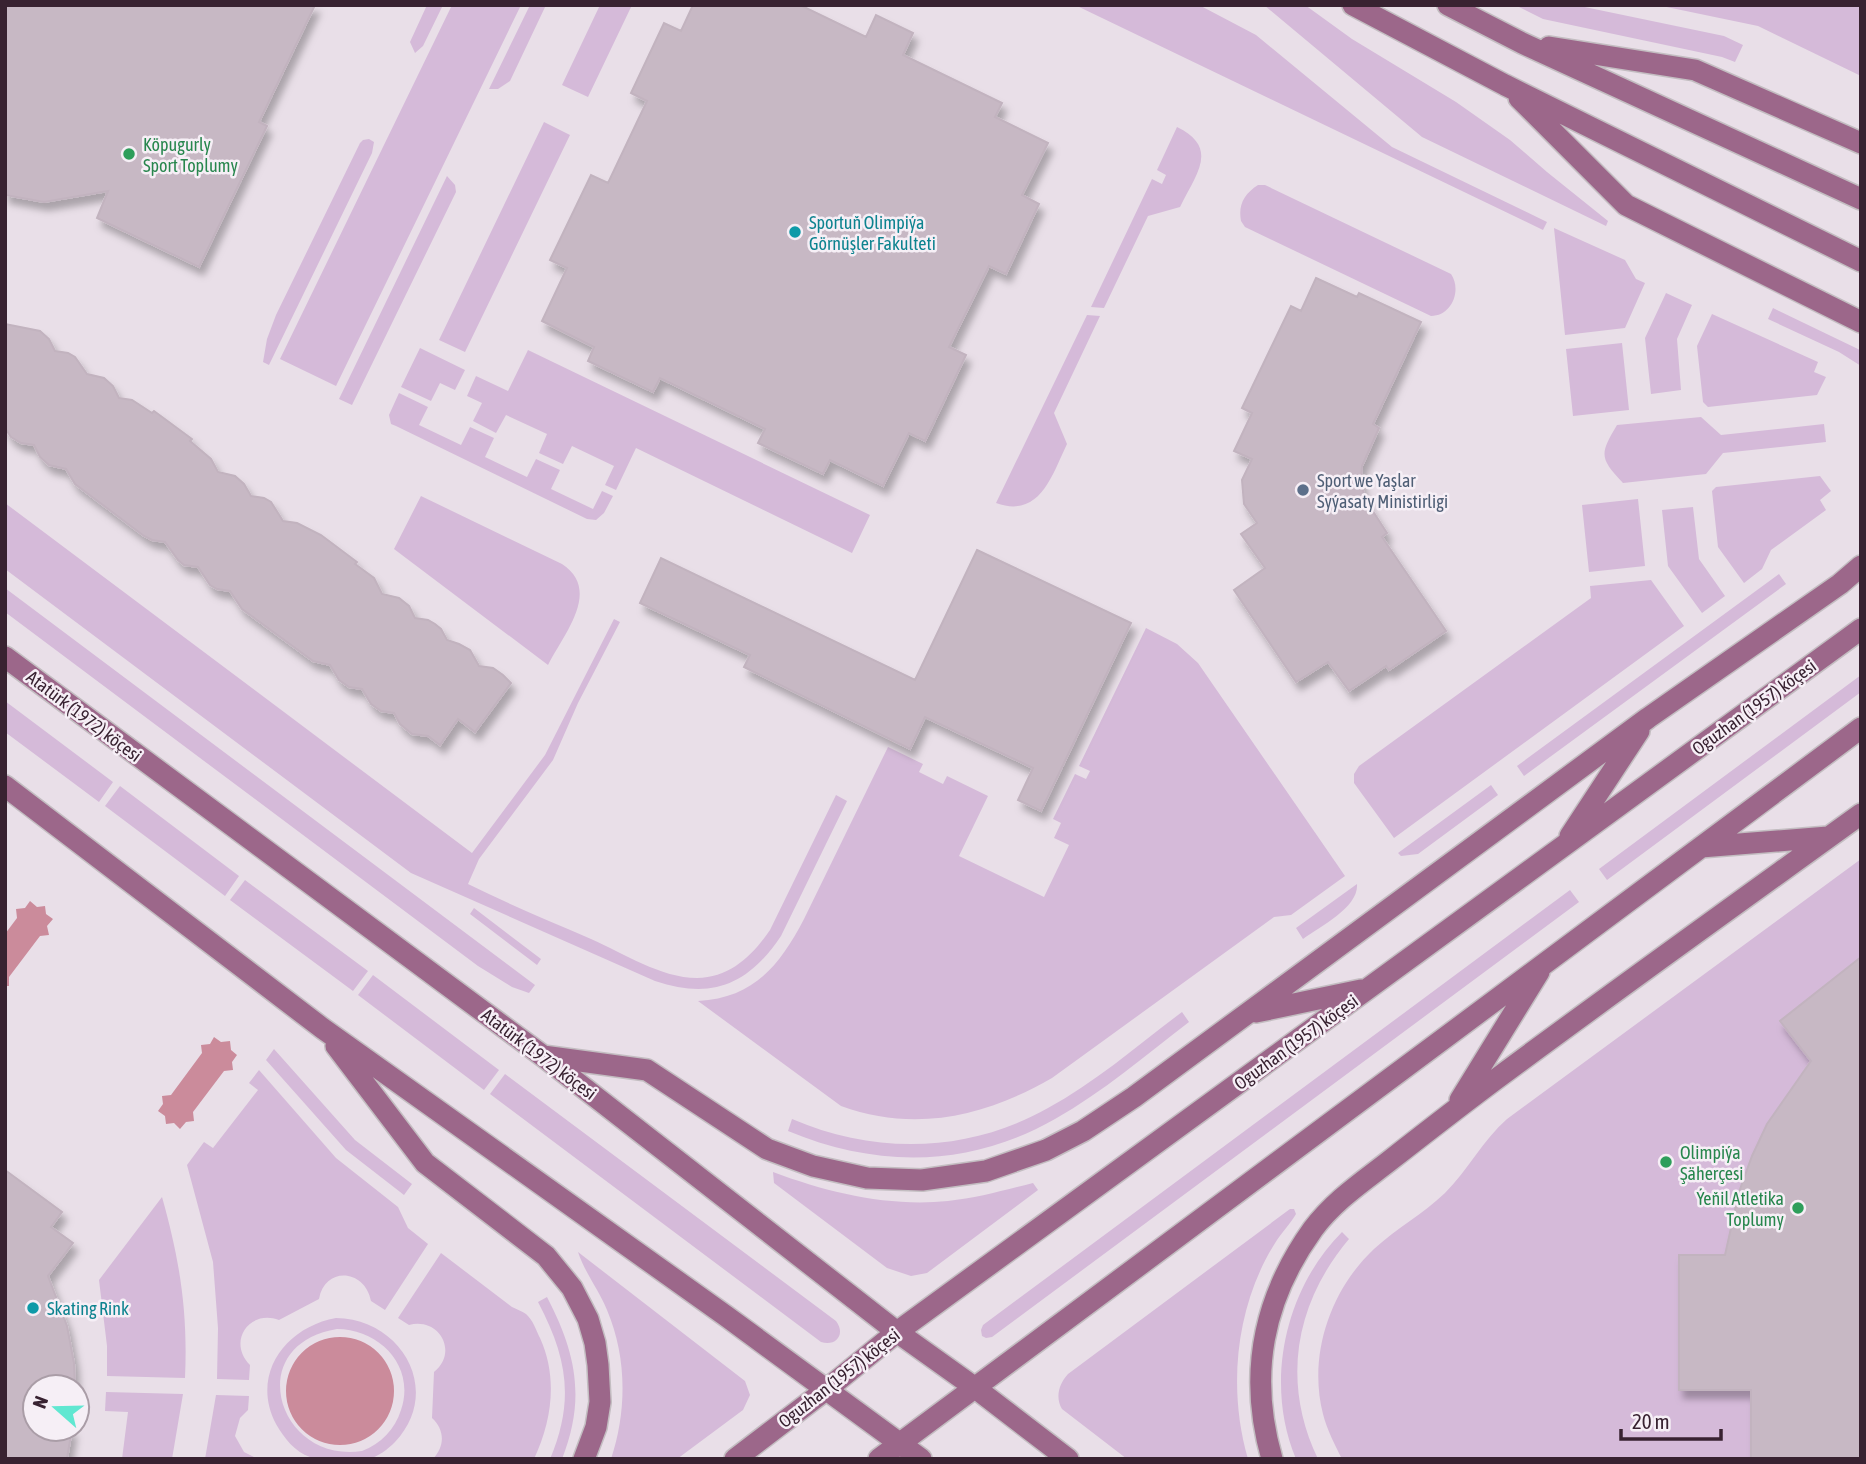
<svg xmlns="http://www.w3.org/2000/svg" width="1866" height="1464" font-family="'Asap Condensed',sans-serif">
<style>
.green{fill:#d5bad9;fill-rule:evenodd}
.water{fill:#cb8b9b}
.building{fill:#c7b8c4;stroke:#c2b3bf;stroke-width:2;filter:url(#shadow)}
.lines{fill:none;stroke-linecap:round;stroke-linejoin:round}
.major-casing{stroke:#c3bdc1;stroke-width:24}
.major{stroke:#9c678a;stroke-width:21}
.leisure-dot{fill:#2e9e5b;stroke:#f6eff6;stroke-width:2.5}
.culture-dot{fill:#0f9aa8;stroke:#f6eff6;stroke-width:2.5}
.service-dot{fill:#5c6f8a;stroke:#f6eff6;stroke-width:2.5}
.labels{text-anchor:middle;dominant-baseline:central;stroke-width:5;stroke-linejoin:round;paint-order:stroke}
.leisure-label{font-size:18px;fill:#27864d;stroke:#f6eff6;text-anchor:start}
.culture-label{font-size:18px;fill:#0d838f;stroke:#f6eff6;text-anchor:start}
.service-label{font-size:18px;fill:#4e5e75;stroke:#f6eff6;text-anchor:start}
.street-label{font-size:18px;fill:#382231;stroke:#f6eff6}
</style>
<defs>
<filter id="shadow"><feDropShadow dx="4.5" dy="8" stdDeviation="3.5" flood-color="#0004"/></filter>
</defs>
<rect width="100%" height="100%" fill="#e9dfe8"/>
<path class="green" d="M427,5H443L423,46L415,53L410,42Z
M452,5H521L336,386L280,359Z
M530,5H546L510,81L498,89H489Z
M600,5H632L588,97L562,85Z
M1075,5H1199L1256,35L1392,147L1547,222L1543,230Z
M1264,5H1305L1352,39L1456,102L1510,140L1547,172L1608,221L1606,226L1422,137Z
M1515,5H1575L1724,36L1743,45L1735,62L1722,57L1543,19Z
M1657,5H1861V76L1758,26Z
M544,122L570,135L465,352L439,340Z
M1177,127C1220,148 1196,174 1180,207L1148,216L1104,308L1091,307L1152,179L1162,184L1166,175L1157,170Z
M369,139L374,142L372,153L269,365L263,362L267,339L276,315L360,143L363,140Z
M447,176L455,185L456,192L352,405L339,399Z
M1258,185H1265L1451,274C1462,290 1452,316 1431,316L1245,227L1241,221C1238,205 1244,194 1258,185Z
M1554,228L1625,260L1636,279L1645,283L1625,328L1565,335Z
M1666,293L1692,305L1677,339L1681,390L1651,394L1645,338Z
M1773,308L1858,349L1861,351V366L1839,352L1768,319Z
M1712,314L1818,362L1814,372L1826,377L1817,395L1708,407L1703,402L1697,346Z
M1087,315L1100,316L1054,413L1067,444C1052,475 1040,519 996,503Z
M1622,343L1629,410L1573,416L1566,349Z
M420,348L465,370L455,390L440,383L431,401L401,387Z
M528,350L870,515L852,553L636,448L616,490L605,485L614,466L572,446L563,464L539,453L547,434L506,415L496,433L473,421L482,403L467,396L476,376L508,391Z
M399,393L428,407L419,425L461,445L470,427L494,438L485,457L527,477L536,459L560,470L551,489L593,509L602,491L613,496L604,513L596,520L587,519L396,426L391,424L389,415Z
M1701,417L1721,435L1824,424L1826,442L1723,453L1706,474L1623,483C1600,458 1599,455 1617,425Z
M1820,476L1831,491L1820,500L1826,510L1771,550L1762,569L1744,583L1718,547L1712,491L1716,487Z
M421,496L562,564C602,590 564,634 548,665L394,549Z
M1638,499L1645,566L1589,572L1582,505Z
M5,503L472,853L545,755L614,619L620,622L578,703L553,760L479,859L468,884C508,904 550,921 591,939C623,953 661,978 697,978C730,978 753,955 770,930L836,795L847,801L781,936C748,985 712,1000 655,981L411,873L5,569Z
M1693,507L1699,559L1725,596L1702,613L1668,566L1662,510Z
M1779,574L1786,584L1524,776L1517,766Z
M1651,580L1684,626L1394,838L1354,783V774L1359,766L1591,598L1590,586Z
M5,588L535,985L529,993L512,987L478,966L5,612Z
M1146,628L1177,644L1198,663L1345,876L1291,915L1274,917L1052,1078C986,1116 916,1133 841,1106L698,1001C754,998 780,965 804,919L888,747L923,764L919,772L943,784L947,776L988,796L959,856L1044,897L1069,845L1054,838L1061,823L1053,819L1075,774L1086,779L1090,771L1079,766Z
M1861,675V692L1607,880L1599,869Z
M5,701L113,782L99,802L5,732Z
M1491,785L1498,795L1418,854L1401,856L1398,853Z
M120,786L239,876L225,896L105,806Z
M1861,859V1459H1342C1335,1445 1327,1430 1323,1414C1308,1356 1330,1290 1374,1249C1397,1228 1423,1214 1445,1193C1468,1170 1483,1140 1507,1119Z
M245,880L368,971L353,991L230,900Z
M1357,884C1359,907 1321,926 1303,939L1296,928Z
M1570,890L1579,902L992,1337L986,1338L982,1336L981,1330L983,1325Z
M474,908L541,959L537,965L470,914Z
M373,975L499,1070L484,1090L358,995Z
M1182,1012L1189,1022C1146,1055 1103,1092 1055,1119C969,1168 877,1168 788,1131L792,1119C876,1155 968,1153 1048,1108C1096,1082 1138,1045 1182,1012Z
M274,1049L355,1140L412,1184L404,1195L346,1150L266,1060Z
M259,1070L336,1158L398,1207L408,1228L428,1244L385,1310L371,1301C365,1269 325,1266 319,1299L279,1320C249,1309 227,1342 250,1365L249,1380L217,1379L218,1328L213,1262L187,1165L204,1142L213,1148L258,1090L249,1083Z
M505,1074L836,1321C846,1334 836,1347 821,1342L490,1094Z
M773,1172C829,1193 889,1207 948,1201C977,1198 1005,1190 1033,1183L1038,1190L927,1273L911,1276L887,1268L774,1183Z
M162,1197C180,1261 188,1312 185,1378L107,1376V1346L99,1280Z
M1290,1209H1294L1296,1214C1291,1223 1283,1231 1277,1240C1236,1303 1227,1387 1248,1459H1127L1062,1409C1055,1397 1059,1384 1068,1374Z
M1342,1232L1349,1239C1295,1303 1281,1382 1318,1459H1296C1264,1383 1285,1289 1342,1232Z
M578,1252L745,1381L750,1395L743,1410L677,1459H611C627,1411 627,1357 607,1310C599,1290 585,1273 578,1252Z
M441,1253L512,1307C516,1309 522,1311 526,1314C533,1320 536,1330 540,1338C558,1377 552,1421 534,1459H433C445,1446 445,1430 432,1418L434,1372C459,1352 439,1317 409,1325L398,1318Z
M547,1297C576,1353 586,1398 562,1459H550C575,1400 567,1357 538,1302Z
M336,1318C402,1319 443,1391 395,1442C388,1449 378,1457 368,1459C356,1461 320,1461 310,1457C295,1452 284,1438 276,1424C250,1374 286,1327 336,1318ZM337,1329C379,1329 416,1366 401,1410C395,1429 381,1444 362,1451C278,1464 241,1345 337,1329Z
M106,1392L183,1394L172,1459H122L128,1412L105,1411Z
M216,1395L249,1396L248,1410L240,1418L235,1436L244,1452L258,1459H205Z"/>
<path class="water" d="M30,901L37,907L45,906L46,914L53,919L47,926L49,935L40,936L9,977V986H5V934L17,918L16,909L25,908Z
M214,1037L221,1042L230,1041L231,1050L237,1055L232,1062L233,1070L224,1071L193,1112L194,1121L186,1122L180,1129L174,1123L166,1124L165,1116L158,1111L163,1104L162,1096L171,1095L202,1053L201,1045L210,1044Z
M286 1391a54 54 0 1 1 108 0a54 54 0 1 1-108 0Z"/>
<path class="building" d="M5,5H315L259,122L267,126L199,267L97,218L108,191L44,202L5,195Z
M693,5H800L866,37L876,15L913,33L903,55L1002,103L995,117L1048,143L1022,195L1039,204L1006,274L989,266L949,347L966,355L925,441L909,433L883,486L830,460L823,474L758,443L765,429L660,378L653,392L588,361L594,347L542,321L567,268L550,260L591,175L608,183L647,101L631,93L664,23L681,31Z
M1316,278L1357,297L1359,293L1421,322L1373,424L1379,428L1362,466L1361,482L1365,499L1387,533L1382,537L1446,631L1389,670L1386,666L1349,691L1328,662L1296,682L1234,590L1265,568L1241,534L1257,523L1244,504L1242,480L1252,459L1234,451L1252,413L1242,408L1291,306L1301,311Z
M5,324L40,331L49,339L55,351L68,353L75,357L87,374L104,378L113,386L119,398L132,400L152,413L154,411L192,439L190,441L211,459L218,472L235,476L244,484L251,496L264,498L271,502L283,521L297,523L321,535L357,562L355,564L374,578L382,594L399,598L409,606L415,618L428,620L435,624L441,629L447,640L459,644L470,650L479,666L493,668L503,675L511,683L475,732L458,719L440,745L428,736L412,734L400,724L394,713L381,711L371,704L362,689L349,687L339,680L330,665L313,661L242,609L230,591L217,589L210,585L198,567L184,565L178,560L165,542L152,540L144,536L75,484L66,469L49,465L40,457L34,445L21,443L11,437L5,428Z
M977,550L1131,623L1041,811L1018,800L1033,768L925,717L910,749L744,667L750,655L640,603L661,558L915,680Z
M1861,957V1459H1751V1390H1679V1255H1725L1739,1192L1752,1156L1767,1124L1811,1061L1780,1021Z
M5,1170L62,1212L51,1227L73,1243L48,1276L67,1326L74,1363L75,1387H35V1429H72L67,1459H5Z"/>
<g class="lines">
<g class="major-casing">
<path id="major" d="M1353,5L1505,85L1861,261
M1448,5L1522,43L1861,199
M1549,47L1695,70L1861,143
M1519,98L1626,205L1861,322
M5,657L543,1056L897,1332L974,1387L1068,1459
M5,786L322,1028L726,1316L921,1459
M1570,836L1639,731
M1701,847L1828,837
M1256,1012L1361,990
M336,1046L425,1163L546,1256L572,1288L588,1319L595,1343L598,1365L600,1402L596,1427L584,1459
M543,1056L647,1070L767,1149L813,1166L867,1178L922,1180L986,1171L1046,1150L1083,1131L1134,1097L1648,718L1840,584L1861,566
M1460,1100L1539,972
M735,1459L827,1389L897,1332L1861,629
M879,1459L1861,728
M1272,1459C1248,1375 1262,1300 1313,1229C1334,1201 1361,1183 1388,1162C1420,1137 1452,1112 1484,1088C1609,995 1735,905 1861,814"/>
</g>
<use href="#major" class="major"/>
</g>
<g class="leisure-dot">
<circle cx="129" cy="154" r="7"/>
<circle cx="1666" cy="1162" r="7"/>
<circle cx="1798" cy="1208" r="7"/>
</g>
<g class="culture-dot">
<circle cx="795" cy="232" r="7"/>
<circle cx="33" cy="1308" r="7"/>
</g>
<circle class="service-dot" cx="1303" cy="490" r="7"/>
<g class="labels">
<g class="leisure-label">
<text x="143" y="144">Köpugurly<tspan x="143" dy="21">Sport Toplumy</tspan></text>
<text x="1680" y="1152">Olimpiýa<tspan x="1680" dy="21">Şäherçesi</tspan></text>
<text x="1784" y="1198" text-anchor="end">Ýeňil Atletika<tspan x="1784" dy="21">Toplumy</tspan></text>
</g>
<g class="culture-label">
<text x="809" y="222">Sportuň Olimpiýa<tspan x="809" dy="21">Görnüşler Fakulteti</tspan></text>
<text x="47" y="1308">Skating Rink</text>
</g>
<g class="service-label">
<text x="1317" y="480">Sport we Yaşlar<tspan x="1317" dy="21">Syýasaty Ministirligi</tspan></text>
</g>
<g class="street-label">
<text transform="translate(1754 707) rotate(-36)">Oguzhan (1957) köçesi</text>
<text transform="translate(84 716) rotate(37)">Atatürk (1972) köçesi</text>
<text transform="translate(1296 1042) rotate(-36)">Oguzhan (1957) köçesi</text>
<text transform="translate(539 1054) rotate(37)">Atatürk (1972) köçesi</text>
<text transform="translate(839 1378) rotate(-38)">Oguzhan (1957) köçesi</text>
</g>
</g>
<rect width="1866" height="1464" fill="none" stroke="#382231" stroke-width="14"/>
<g transform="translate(56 1408) rotate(290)"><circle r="33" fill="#f6eff6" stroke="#aa9da7" stroke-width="2"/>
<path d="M0-5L12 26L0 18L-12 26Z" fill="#60e7d1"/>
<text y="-10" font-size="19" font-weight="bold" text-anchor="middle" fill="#382231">N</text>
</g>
<path d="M1621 1429v10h100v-10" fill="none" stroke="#382231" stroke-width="3.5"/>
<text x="1632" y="1429" font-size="21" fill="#382231" stroke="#f6eff6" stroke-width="5" paint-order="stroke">20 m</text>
</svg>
